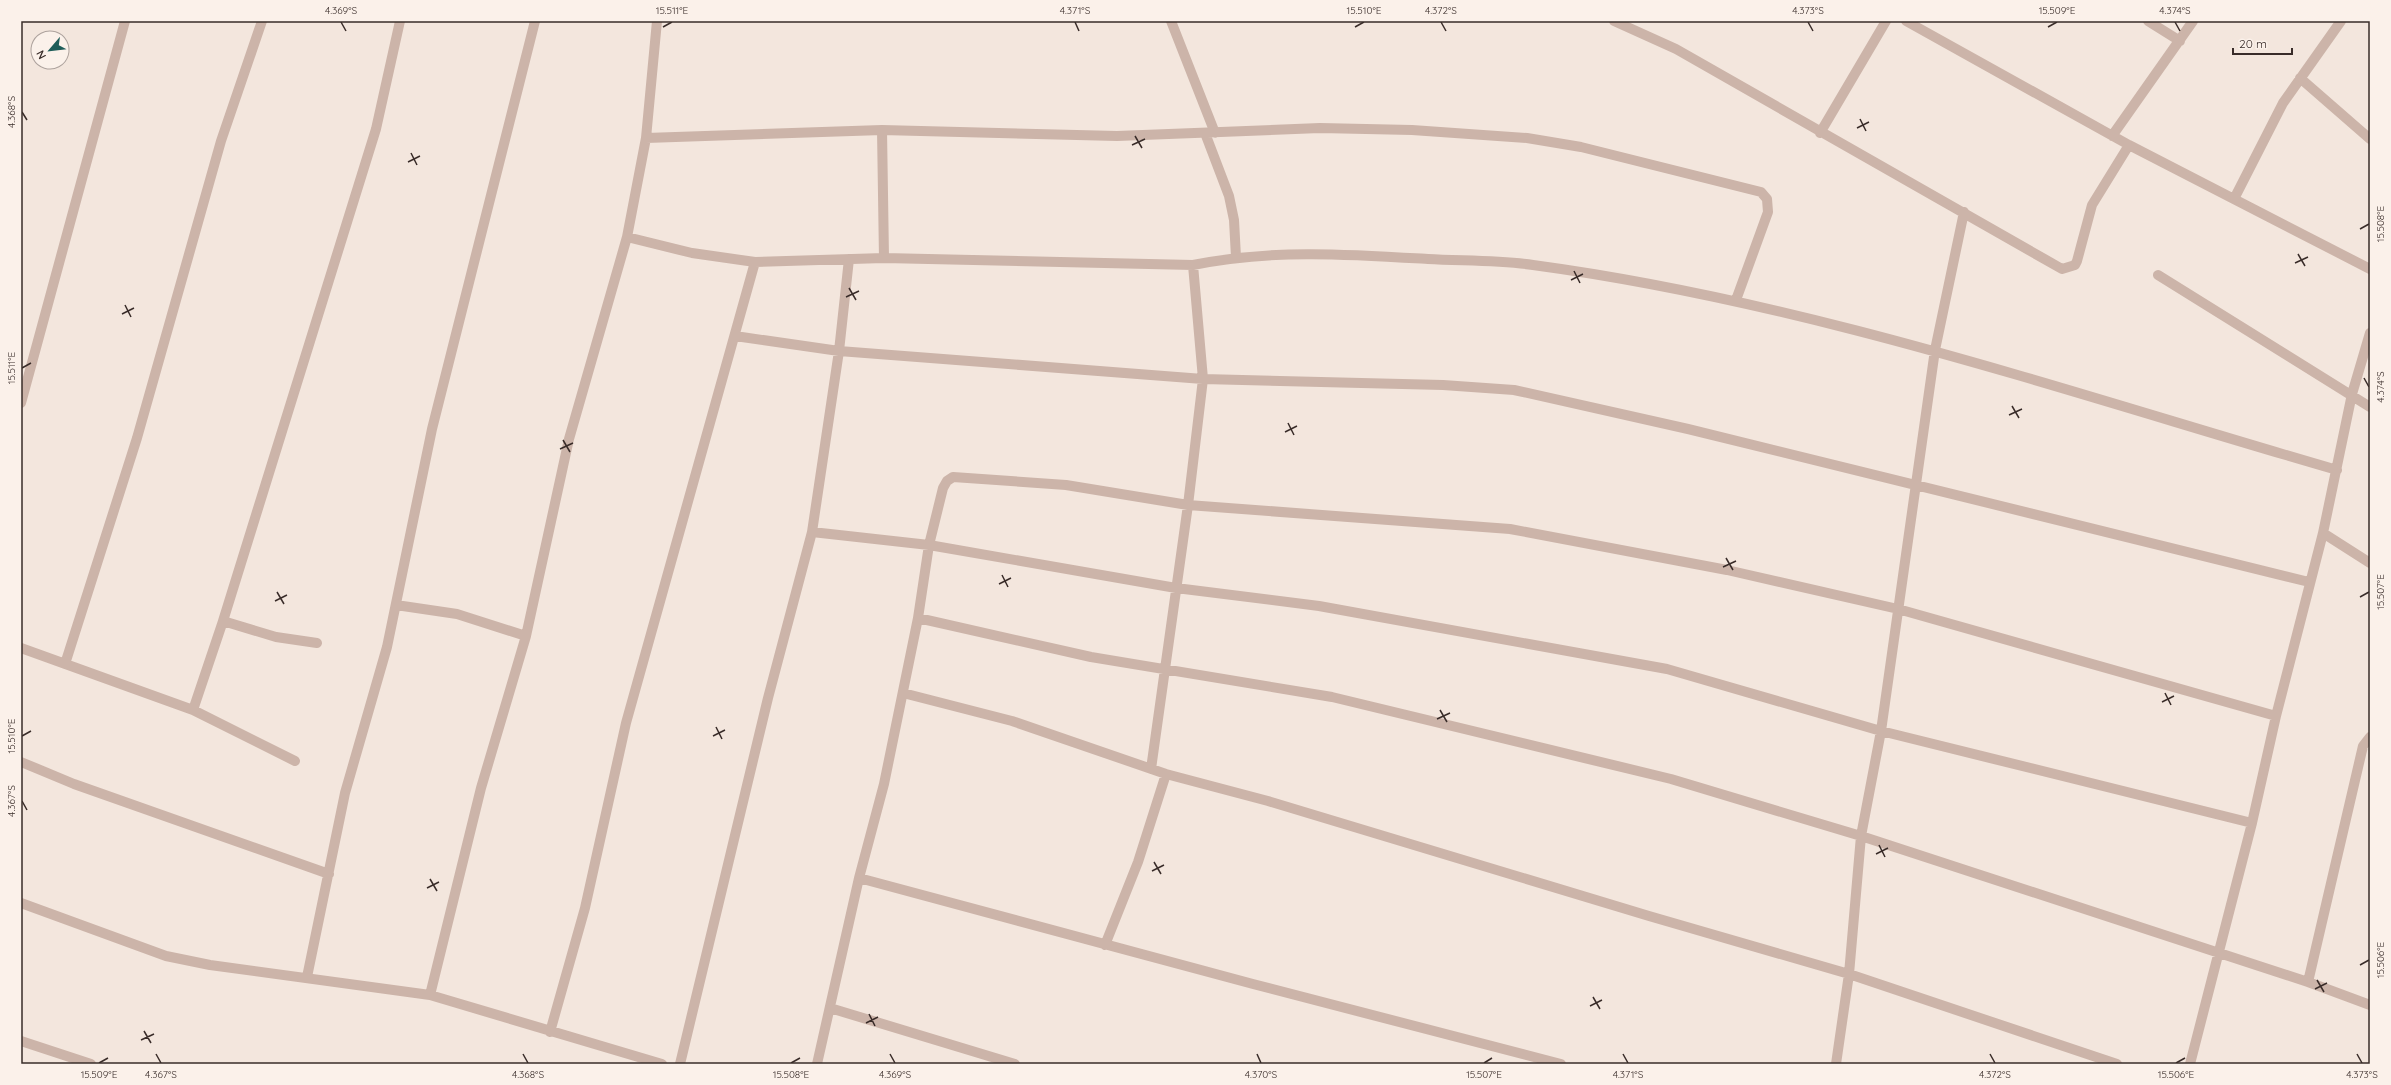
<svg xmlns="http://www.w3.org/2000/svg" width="2391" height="1085" font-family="Quicksand,sans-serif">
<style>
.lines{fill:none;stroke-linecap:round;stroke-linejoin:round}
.minor{stroke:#ccb4a9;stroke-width:10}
.ticks{fill:none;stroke:#392c29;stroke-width:1.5}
.neatline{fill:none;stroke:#392c29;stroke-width:1.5}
.ticks-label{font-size:10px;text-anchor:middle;fill:#392c29}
</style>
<rect width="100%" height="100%" fill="#f3e6dd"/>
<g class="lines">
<path class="minor" d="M1171,21L1215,133
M1614,21L1676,49L2062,269L2075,265L2077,261L2092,205L2129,145
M1906,21L2129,145L2370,269
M2148,21L2180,41
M2300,78L2370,139
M882,130L884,258
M1205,133L1229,196L1234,220L1236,257
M1820,133L1886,21
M2112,136L2193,21
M646,138L882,130L1117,136L1320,128L1412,130L1527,138L1581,147L1761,192L1767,199L1768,212L1736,300
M2234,199L2283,103L2341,21
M627,237L692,253L755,262L884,258L1193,265C1274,249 1346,254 1428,259C1462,261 1499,260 1533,265C1808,302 2071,393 2337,470
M2158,275L2370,407
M735,336L839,351L1203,379L1443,385L1514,390L1688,429L2309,582
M21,403L125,21
M812,532L929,545L1176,588L1319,606L1667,669L1881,731L2252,823
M2323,533L2370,563
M396,605L457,614L526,636
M918,618L1091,657L1332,697L1671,779L1861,836L2308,982L2370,1005
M223,621L276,637L317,643
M21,648L193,710L295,761
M65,664L137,438L221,141L262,21
M903,693L1012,721L1166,774L1268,801L1649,916L1849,974L2117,1064
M193,710L223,621L376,129L400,21
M21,762L74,784L329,874
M1151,769L1188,505L1203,379L1193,265
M859,878L1253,984L1561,1064
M21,903L166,956L210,965L430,995L662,1064
M1105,945L1138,862L1166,774
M307,977L345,793L387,647L432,429L535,21
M2308,982L2363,746L2370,737
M430,995L481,788L526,636L569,439L627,237L646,138L657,21
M830,1008L1015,1064
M550,1032L585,908L626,723L755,262
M21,1041L91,1064
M680,1064L768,698L812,532L839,351L849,259
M817,1064L859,878L884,784L918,618L929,545L943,488L947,481L953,477L1066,485L1188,505L1510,529L1727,570L1898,609L2276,716
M1836,1064L1849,974L1861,836L1881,731L1935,350L1964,212
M2190,1064L2252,823L2276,716L2323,533L2352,394L2370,333"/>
</g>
<path class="ticks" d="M341,22L346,31M1075,22L1079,31M1441,22L1446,31M1808,22L1813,31M2175,22L2180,31M663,27L672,22M1355,27L1364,22M2048,27L2057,22M22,112L27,120M1860,119L1866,131M1857,128L1869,122M1135,136L1142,148M1132,145L1145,139M411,153L417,165M408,162L420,156M2360,229L2369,224M2298,254L2305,266M2295,263L2308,257M1574,271L1580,283M1571,280L1583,274M849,288L856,300M846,297L859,291M125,305L131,317M122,314L134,308M22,368L31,363M2364,378L2369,387M2012,406L2019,418M2009,415L2022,409M1288,423L1294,435M1285,432L1297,426M563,440L570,452M560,449L573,443M1726,558L1733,570M1723,567L1736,561M1002,575L1008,587M999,584L1011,578M277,592L284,604M2360,597L2369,592M275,601L287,595M2165,693L2171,705M2162,702L2174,696M1440,710L1447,722M1437,719L1450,713M716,727L722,739M22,736L31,731M713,736L725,730M22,801L27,810M1879,845L1885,857M1876,854L1888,848M1154,862L1161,874M1152,871L1164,865M430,879L437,891M427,888L439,882M2360,965L2369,960M2317,980L2324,992M2315,989L2327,983M1593,997L1600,1009M1590,1006L1602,1000M869,1014L875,1026M866,1023L878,1017M144,1031L151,1043M141,1040L154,1034M156,1054L161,1063M523,1054L528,1063M890,1054L895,1063M1257,1054L1261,1063M1623,1054L1628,1063M1990,1054L1995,1063M2357,1054L2362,1063M99,1063L108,1058M791,1063L800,1058M1484,1063L1492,1058M2176,1063L2185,1058"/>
<rect width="2391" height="1085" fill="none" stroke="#fbf1ea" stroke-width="44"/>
<g transform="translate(50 50) rotate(242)"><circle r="19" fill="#fbf1ea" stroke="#ada29d"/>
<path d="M0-3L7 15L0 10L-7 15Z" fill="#1d5c58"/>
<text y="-6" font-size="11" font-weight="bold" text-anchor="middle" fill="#392c29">N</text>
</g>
<path d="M2233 48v6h59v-6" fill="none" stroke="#392c29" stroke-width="2"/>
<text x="2239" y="48" font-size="12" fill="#392c29" stroke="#fbf1ea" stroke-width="3" paint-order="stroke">20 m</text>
<rect x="22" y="22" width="2347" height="1041" class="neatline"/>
<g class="ticks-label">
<text x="341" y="14">4.369°S</text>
<text x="672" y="14">15.511°E</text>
<text x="1075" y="14">4.371°S</text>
<text x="1364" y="14">15.510°E</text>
<text x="1441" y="14">4.372°S</text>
<text x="1808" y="14">4.373°S</text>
<text x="2057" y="14">15.509°E</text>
<text x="2175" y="14">4.374°S</text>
<text transform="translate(11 112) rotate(-90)" y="4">4.368°S</text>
<text transform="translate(2380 224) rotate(-90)" y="4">15.508°E</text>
<text transform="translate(11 368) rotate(-90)" y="4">15.511°E</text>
<text transform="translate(2380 387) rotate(-90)" y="4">4.374°S</text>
<text transform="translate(2380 592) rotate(-90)" y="4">15.507°E</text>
<text transform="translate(11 736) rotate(-90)" y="4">15.510°E</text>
<text transform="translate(11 801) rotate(-90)" y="4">4.367°S</text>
<text transform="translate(2380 960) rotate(-90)" y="4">15.506°E</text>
<text x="99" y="1078">15.509°E</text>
<text x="161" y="1078">4.367°S</text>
<text x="528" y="1078">4.368°S</text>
<text x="791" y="1078">15.508°E</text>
<text x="895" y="1078">4.369°S</text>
<text x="1261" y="1078">4.370°S</text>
<text x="1484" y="1078">15.507°E</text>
<text x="1628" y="1078">4.371°S</text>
<text x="1995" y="1078">4.372°S</text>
<text x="2176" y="1078">15.506°E</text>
<text x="2362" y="1078">4.373°S</text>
</g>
</svg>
